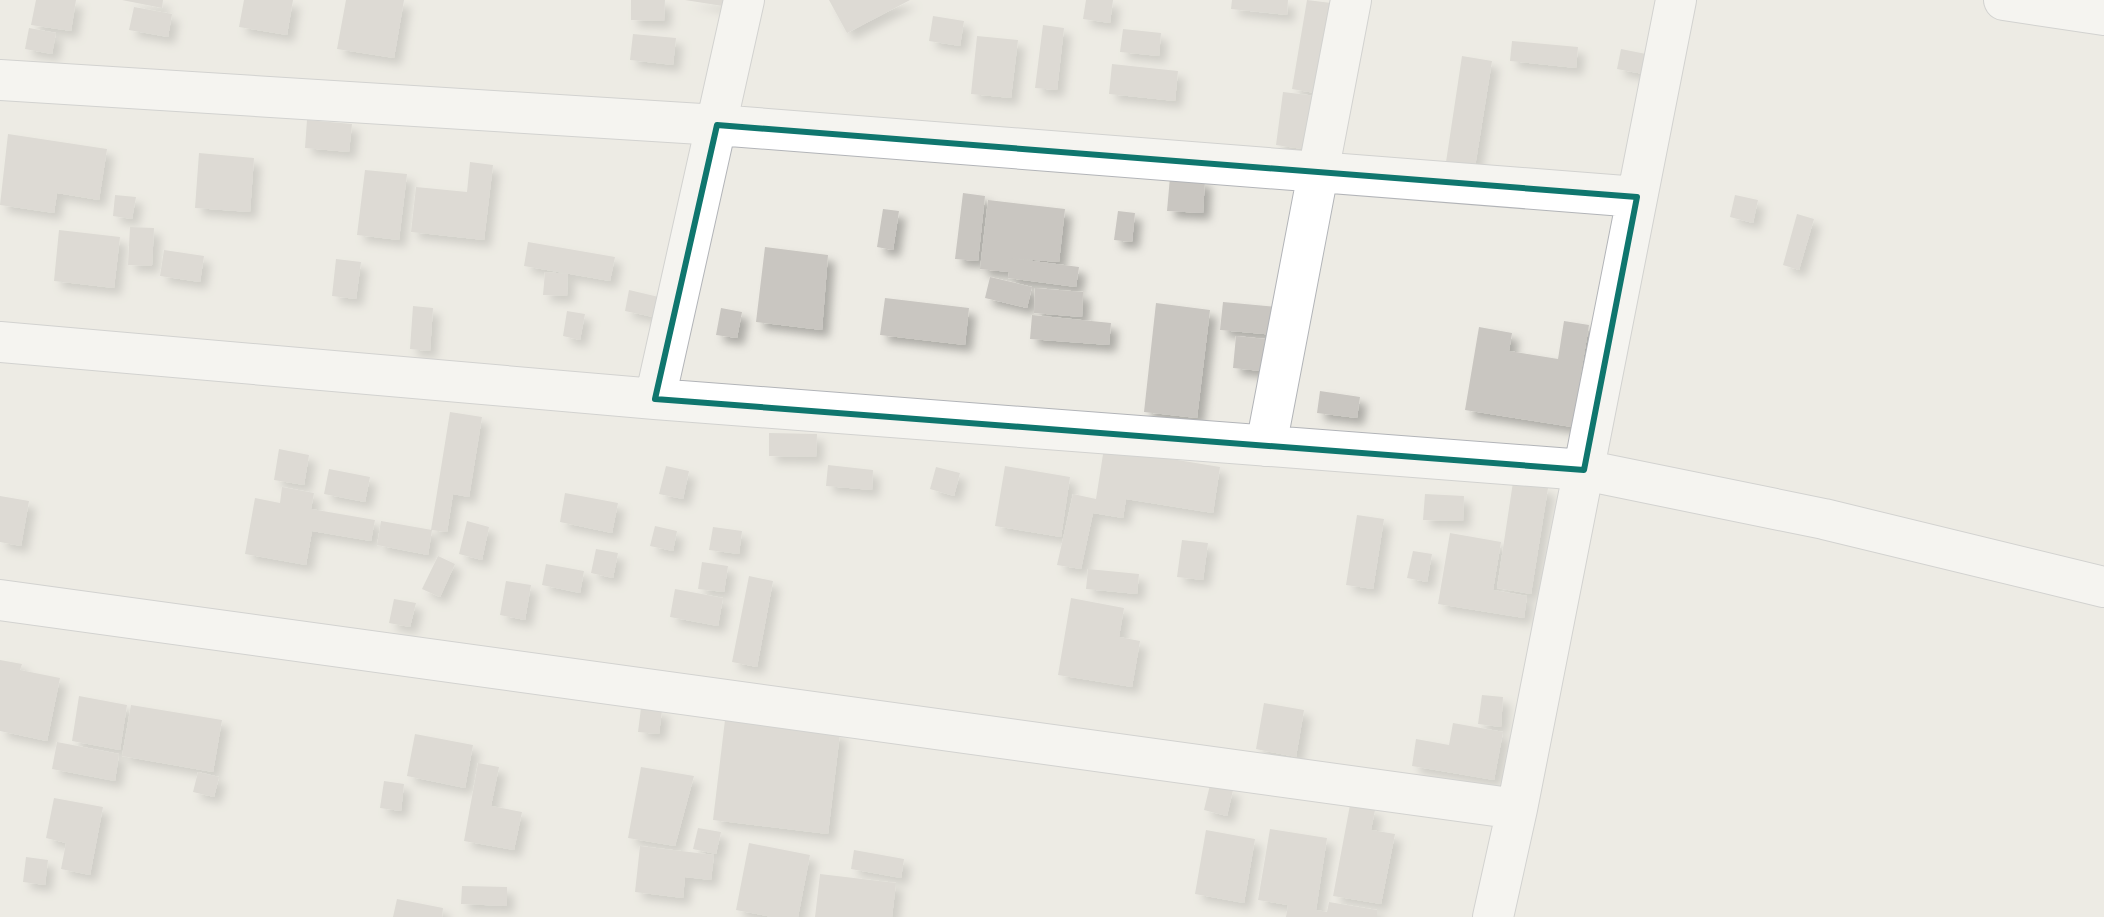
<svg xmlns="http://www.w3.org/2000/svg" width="2104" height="917" font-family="'Nunito Sans',sans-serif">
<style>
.building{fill:#c9c6c1;filter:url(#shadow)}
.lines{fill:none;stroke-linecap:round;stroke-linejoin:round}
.street-casing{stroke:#b2b4b8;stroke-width:42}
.street{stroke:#fff;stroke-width:40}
.marked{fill:none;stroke:#0f766e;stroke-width:6;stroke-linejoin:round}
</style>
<defs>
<filter id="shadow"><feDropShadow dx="7" dy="7" stdDeviation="4" flood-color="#0004"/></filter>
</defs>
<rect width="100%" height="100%" fill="#edebe4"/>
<path class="building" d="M36,0H76L71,31L31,25Z
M122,0H163L162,8Z
M244,0H293L287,35L239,27Z
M346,0H404L394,58L337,49Z
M631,0H665L664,21L631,20Z
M685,0H730L729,7Z
M829,0H910L847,33Z
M1086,0H1113L1110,23L1083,19Z
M1232,0H1288L1287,15L1231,9Z
M1307,0L1331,3L1315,93L1292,89Z
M134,7L172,14L168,37L129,30Z
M933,16L964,21L960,46L929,41Z
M1043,25L1064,28L1057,90L1035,88Z
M29,28L56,33L52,54L25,49Z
M1123,29L1161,33L1159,56L1120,52Z
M633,34L676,38L673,65L630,60Z
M977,36L1018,40L1011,98L971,94Z
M1512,41L1578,47L1576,68L1510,61Z
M1621,49L1646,54L1643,74L1617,69Z
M1462,56L1492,61L1475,167L1446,162Z
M1112,64L1178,71L1175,101L1109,94Z
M1283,92L1316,96L1309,150L1276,145Z
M307,120L352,124L349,152L305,148Z
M8,134L107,149L99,200L57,193L54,213L0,205Z
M199,153L254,158L250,212L195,208Z
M470,162L493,165L484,240L411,232L416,187L467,192Z
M365,170L407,174L399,240L357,235Z
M1170,177L1205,180L1203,213L1167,211Z
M963,193L985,196L978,261L955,259Z
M115,195L136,197L132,219L113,216Z
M1735,195L1758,200L1753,223L1730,217Z
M988,200L1065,209L1059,262L1010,258L1079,267L1076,287L1008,278L1009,272L980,269Z
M883,209L899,211L893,250L877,247Z
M1118,211L1135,213L1132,242L1114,240Z
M1797,214L1814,219L1799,270L1783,265Z
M130,227L154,228L152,266L128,265Z
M59,230L120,237L114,288L54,281Z
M528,242L615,257L610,281L524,266Z
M765,247L828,255L822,330L756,322Z
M164,250L204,256L200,282L160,276Z
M336,259L361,262L356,299L332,296Z
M545,272L568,274L567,296L543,295Z
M990,277L1032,287L1027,308L985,298Z
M1035,288L1083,292L1082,317L1034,313Z
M629,290L663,298L658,318L625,311Z
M885,298L969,308L965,345L880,335Z
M1223,302L1277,307L1275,335L1220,330Z
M1156,303L1210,310L1197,418L1144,412Z
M413,306L433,308L430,351L410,349Z
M721,308L742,312L737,338L716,335Z
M567,311L585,314L580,340L563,336Z
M1032,315L1111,323L1109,345L1030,339Z
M1564,321L1589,325L1572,427L1465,410L1479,327L1512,333L1509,351L1558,359Z
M1236,336L1265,339L1261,371L1233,368Z
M1320,391L1360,397L1357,418L1317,413Z
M450,412L482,417L469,497L453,494L447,532L431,530Z
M769,433L817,434L816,457L769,456Z
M1104,448L1220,467L1213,513L1126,499L1123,518L1093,513L1081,569L1057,565L1073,494L1096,499Z
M279,449L309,455L304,485L274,480Z
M828,465L873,470L872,490L826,486Z
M666,466L689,471L683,499L659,494Z
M1005,466L1070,477L1061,537L995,526Z
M936,467L960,473L954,496L930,489Z
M329,469L370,477L365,502L324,494Z
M1513,482L1548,488L1531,594L1497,588Z
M282,487L314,493L311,509L375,520L371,541L312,531L306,565L245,554L255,498L280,503Z
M565,493L618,503L612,533L560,522Z
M1425,494L1464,496L1463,521L1423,520Z
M0,496L29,501L21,546L0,542Z
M1357,515L1384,519L1373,589L1346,585Z
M381,521L432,530L428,555L377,545Z
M467,521L489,527L482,560L459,554Z
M655,526L677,531L673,551L650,546Z
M713,527L742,531L739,554L709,550Z
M1450,533L1501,542L1493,590L1527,596L1524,618L1438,604Z
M1182,540L1208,543L1203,580L1177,577Z
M596,549L618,553L613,578L591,573Z
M1413,551L1432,554L1427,582L1407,578Z
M438,556L455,564L440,597L422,589Z
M702,562L728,566L724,592L698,589Z
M546,564L584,571L580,593L542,585Z
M1088,569L1139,574L1137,594L1086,589Z
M749,576L773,581L757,667L732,662Z
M506,581L531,585L525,620L500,615Z
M675,589L723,598L718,626L670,617Z
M1071,598L1124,608L1119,637L1140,641L1132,687L1058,675Z
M394,599L416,603L410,627L389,623Z
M0,660L22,664L20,670L60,678L47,741L0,731Z
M1482,695L1503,697L1501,727L1478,724Z
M79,696L127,705L120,750L72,741Z
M1264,703L1304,710L1296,757L1256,749Z
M131,705L222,720L213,772L122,756Z
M641,708L662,710L659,734L638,732Z
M725,720L840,733L828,834L713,820Z
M1453,723L1503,732L1494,780L1412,766L1416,739L1449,745Z
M415,734L473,745L465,788L407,776Z
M57,742L119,754L115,781L52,769Z
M478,763L499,767L491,806L522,812L514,850L464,841Z
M641,767L694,776L675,846L628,838Z
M198,772L219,777L214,797L193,792Z
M384,781L404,784L401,811L380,808Z
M1210,785L1233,790L1227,816L1204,810Z
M54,798L103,807L90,875L61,869L66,843L46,838Z
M1350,805L1375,810L1371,830L1395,834L1381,904L1333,896Z
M698,828L721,832L716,854L693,849Z
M1270,829L1327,838L1316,910L1327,912L1329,902L1377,910V917H1286L1288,905L1258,900Z
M1206,830L1255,839L1244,903L1195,894Z
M749,843L810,855L798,917H772L736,910Z
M640,846L714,855L711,880L685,877L683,898L635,892Z
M854,850L904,859L901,878L851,869Z
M26,857L48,860L45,885L23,882Z
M820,874L896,883L892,917H815Z
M462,886L507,887V906L461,904Z
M397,899L443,908L442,917H393Z"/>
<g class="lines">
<g class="street-casing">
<path id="street" d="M2004,0L2104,15
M0,80L717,125L1637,197
M0,342L655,399L1584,470L1824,519L2104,587
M655,399L744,0
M1266,446L1351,0
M0,600L1517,809
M1493,917L1517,809L1676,0"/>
</g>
<use href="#street" class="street"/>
</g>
<path d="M0 0H2104V917H0ZM717,125L1637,197L1584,470L655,399Z" fill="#edebe4" fill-opacity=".55" fill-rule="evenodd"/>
<path class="marked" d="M717,125L1637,197L1584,470L655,399Z"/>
</svg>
